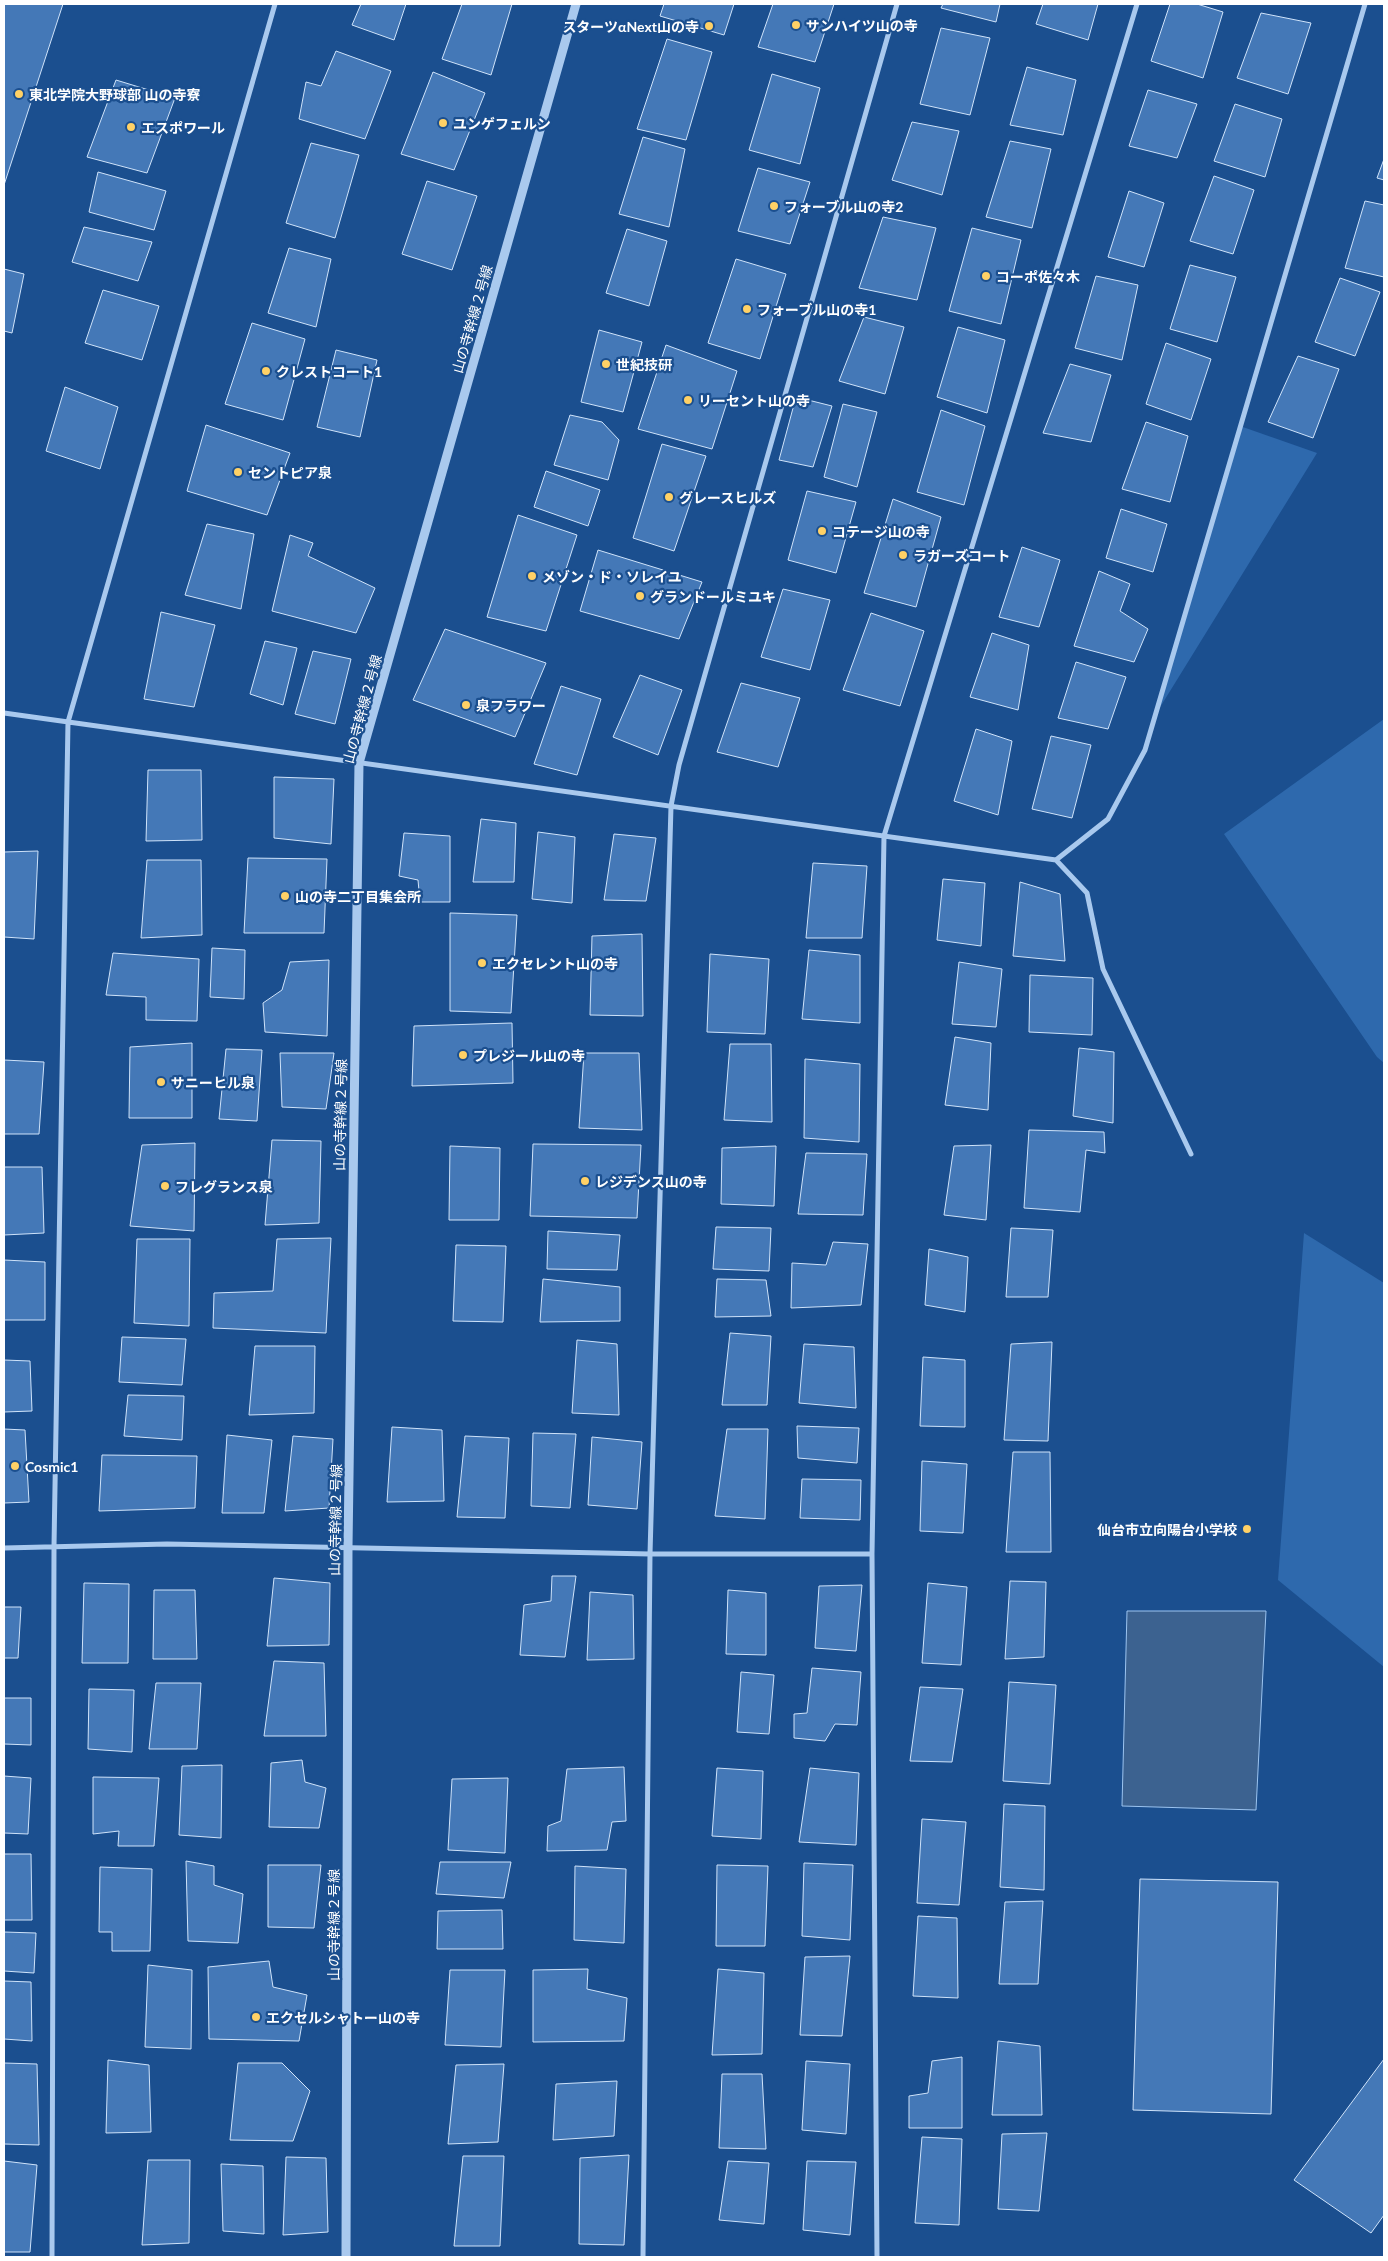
<svg xmlns="http://www.w3.org/2000/svg" width="1388" height="2261" font-family="Lato,'Noto Sans JP',sans-serif">
<style>
.green{fill:#2e69ad}
.water{fill:#3c6290;stroke:#9cc4f0}
.building{fill:#4478b7;stroke:#cfe3fa}
.lines{fill:none;stroke-linecap:round;stroke-linejoin:round}
.minor{stroke:#a9c9ee;stroke-width:5}
.tertiary{stroke:#a9c9ee;stroke-width:9}
.poi-dot{fill:#ffd166;stroke:#1b4f8f;stroke-width:2}
.labels{text-anchor:middle;dominant-baseline:central;stroke-width:4.5;stroke-linejoin:round;paint-order:stroke}
.poi-label{font-size:14px;font-weight:bold;fill:#fff;stroke:#1b4f8f;text-anchor:start}
.street-label{font-size:14px;fill:#fff;stroke:#1b4f8f}
</style>
<rect width="100%" height="100%" fill="#1b4f8f"/>
<path class="green" d="M1240,426L1317,453L1154,717Z
M1384,719V1063L1377,1057L1224,834Z
M1304,1233L1384,1283V1667L1278,1580Z"/>
<path class="water" d="M1127,1611H1266L1256,1810L1122,1806Z"/>
<path class="building" d="M4,4H63L4,185Z
M361,4H406L394,40L352,25Z
M462,4H512L491,75L442,59Z
M664,4H734L724,35L660,16Z
M773,4H834L815,62L758,47Z
M943,4H1000L996,22L941,8Z
M1043,4H1098L1088,40L1036,24Z
M1170,4H1197L1223,12L1203,78L1151,61Z
M1261,13L1311,23L1288,94L1237,78Z
M941,28L990,38L970,115L920,104Z
M667,39L712,52L686,140L637,129Z
M336,51L391,71L365,139L299,119L306,82L321,86Z
M1027,67L1076,80L1063,135L1010,125Z
M433,72L485,93L454,170L401,154Z
M772,74L820,88L800,164L749,150Z
M116,80L175,98L147,173L87,157Z
M1148,90L1197,104L1177,158L1129,146Z
M1235,104L1282,119L1265,177L1214,161Z
M912,122L959,131L942,195L892,180Z
M643,137L685,149L669,227L619,214Z
M1010,141L1051,149L1032,228L986,217Z
M311,143L359,155L335,238L286,223Z
M1384,159V180L1377,178Z
M758,168L810,182L790,244L738,231Z
M98,172L166,191L154,230L89,212Z
M1214,176L1254,190L1233,254L1190,241Z
M427,181L477,196L452,270L402,254Z
M1129,191L1164,203L1144,267L1108,257Z
M1365,201L1384,205V277L1345,268Z
M883,217L936,228L917,300L859,288Z
M84,227L152,242L138,281L72,262Z
M972,228L1021,240L1001,324L949,311Z
M627,229L667,241L649,306L606,293Z
M289,248L331,259L316,327L268,313Z
M736,259L786,274L760,359L708,343Z
M1190,265L1236,277L1217,342L1170,329Z
M4,269L24,274L12,333L4,331Z
M1096,276L1138,285L1122,360L1075,348Z
M1340,278L1380,292L1355,356L1315,342Z
M103,290L159,306L142,360L85,343Z
M864,317L904,327L885,394L839,381Z
M252,323L305,339L283,420L225,404Z
M958,327L1005,340L987,413L937,397Z
M599,330L642,342L623,412L581,402Z
M1166,343L1211,359L1191,420L1146,404Z
M666,345L737,371L712,449L638,429Z
M336,350L377,360L360,437L317,427Z
M1298,356L1339,369L1313,438L1268,422Z
M1070,364L1111,375L1091,442L1043,433Z
M65,387L118,407L100,469L46,451Z
M796,397L832,406L813,467L779,460Z
M843,404L877,412L857,487L824,477Z
M941,410L985,426L964,505L917,492Z
M570,415L602,422L619,440L608,480L554,465Z
M1146,422L1188,436L1170,502L1122,489Z
M206,425L290,453L267,515L187,491Z
M662,444L706,456L674,551L633,538Z
M546,471L600,490L588,526L534,507Z
M807,491L856,502L836,573L788,560Z
M893,499L941,517L916,607L864,593Z
M1121,509L1167,524L1153,572L1106,558Z
M518,515L577,535L546,631L487,617Z
M207,524L254,534L241,609L185,595Z
M290,535L313,543L308,556L375,588L356,633L272,611Z
M1022,547L1060,560L1039,627L999,617Z
M598,550L702,582L679,639L580,611Z
M1099,571L1130,584L1120,611L1148,629L1134,662L1074,646Z
M783,589L830,600L810,670L761,657Z
M161,612L215,625L194,707L144,699Z
M871,613L924,631L900,706L843,690Z
M445,629L546,663L515,737L413,700Z
M992,633L1029,645L1018,710L970,697Z
M265,641L297,648L283,705L250,694Z
M313,651L351,659L335,724L295,714Z
M1076,662L1126,677L1108,729L1058,718Z
M640,675L682,690L658,755L613,737Z
M741,683L800,698L778,767L717,752Z
M561,686L601,699L577,775L534,764Z
M976,729L1012,741L998,815L954,801Z
M1051,736L1091,745L1072,818L1032,809Z
M148,770H201L202,840L146,841Z
M274,777L334,779L331,844L274,838Z
M481,819L516,823L514,882H473Z
M538,832L575,837L572,903L532,899Z
M404,833L450,836V902H420L418,880L399,876Z
M614,834L656,838L646,901L604,900Z
M38,851L34,939L4,937V852Z
M248,858L327,859L324,933H244Z
M147,860H201L202,935L141,938Z
M813,863L867,866L862,938H806Z
M943,879L985,883L981,946L937,940Z
M1020,882L1060,894L1065,961L1013,956Z
M450,913L517,915L511,1013L450,1011Z
M642,934L643,1016L590,1015L592,936Z
M212,948L245,950L244,999L210,997Z
M809,950L860,955V1023L802,1019Z
M113,953L199,959L197,1021L146,1020V997L106,995Z
M710,954L769,959L765,1034L707,1032Z
M329,960L327,1036L265,1032L263,1003L282,990L290,962Z
M959,962L1002,969L996,1027L952,1024Z
M1030,975L1093,978L1092,1035L1029,1032Z
M512,1023L513,1083L412,1086L414,1026Z
M955,1037L991,1043L988,1110L945,1105Z
M192,1043V1118H129L130,1047Z
M730,1044H771L772,1122L724,1120Z
M1079,1048L1114,1052L1113,1123L1073,1116Z
M226,1049L262,1050L257,1121L219,1119Z
M280,1053H334L326,1109L282,1107Z
M584,1053H639L642,1130L579,1128Z
M805,1059L860,1064L859,1142L804,1138Z
M4,1060L44,1062L39,1134H4Z
M1029,1130L1104,1132L1105,1153L1086,1150L1080,1212L1024,1208Z
M272,1140L321,1141L319,1223L265,1225Z
M195,1143L194,1231L130,1226L142,1145Z
M533,1144L641,1145L637,1218L530,1216Z
M991,1145L986,1220L944,1215L954,1146Z
M450,1146L500,1148L499,1220H449Z
M776,1146L774,1206L721,1204L722,1148Z
M806,1153L867,1154L863,1215L798,1214Z
M4,1167H42L44,1233L4,1235Z
M716,1227L771,1228L769,1271L713,1269Z
M1011,1228L1053,1230L1048,1297H1006Z
M548,1231L620,1235L617,1270L547,1269Z
M331,1238L326,1333L213,1328L214,1293L273,1291L277,1239Z
M137,1239H190L189,1326L134,1323Z
M833,1242L868,1244L861,1305L791,1308L792,1263L826,1265Z
M456,1245L506,1246L503,1322L453,1321Z
M929,1249L968,1257L965,1312L925,1305Z
M4,1260L45,1262V1320H4Z
M543,1279L620,1287V1321L540,1322Z
M717,1279L766,1280L771,1316L715,1317Z
M730,1333L771,1336L767,1405H722Z
M122,1337L186,1339L182,1385L119,1382Z
M577,1340L617,1344L619,1415L572,1413Z
M1052,1342L1048,1441L1004,1440L1011,1344Z
M804,1344L854,1347L856,1408L799,1403Z
M255,1346H315L314,1413L249,1415Z
M923,1357L965,1360V1427L920,1426Z
M4,1360L30,1361L32,1411L4,1412Z
M128,1395L184,1396L182,1440L124,1436Z
M797,1426L859,1428L857,1463L798,1458Z
M392,1427L442,1430L444,1501L387,1502Z
M4,1429L25,1430L29,1502L4,1503Z
M727,1429H768L765,1519L715,1516Z
M533,1433L576,1434L570,1508L531,1506Z
M227,1435L272,1440L264,1513H222Z
M293,1436L333,1439L329,1508L285,1511Z
M465,1436L509,1438L505,1518L457,1517Z
M592,1437L642,1442L637,1509L588,1505Z
M1013,1452H1050L1051,1552H1006Z
M102,1455L197,1456L195,1508L99,1511Z
M922,1461L967,1464L963,1533L920,1531Z
M802,1479L861,1480L860,1520L800,1518Z
M552,1576H576L565,1657L520,1655L524,1605L551,1601Z
M274,1578L330,1583L329,1645L267,1646Z
M1010,1581L1046,1582L1044,1657L1005,1659Z
M84,1583L129,1584L128,1663H82Z
M928,1583L967,1587L961,1665L922,1663Z
M862,1585L856,1651L815,1648L819,1586Z
M154,1590H195L197,1659H153Z
M728,1590L766,1593V1655L726,1654Z
M590,1592L633,1595L634,1659L587,1660Z
M4,1607H21L18,1658H4Z
M274,1661L324,1663L326,1736H264Z
M812,1668L861,1672L857,1725L835,1724L825,1741L794,1738V1714L807,1713Z
M741,1672L774,1675L769,1734L737,1732Z
M1009,1682L1056,1685L1050,1784L1003,1781Z
M156,1683H201L197,1749H149Z
M920,1687L963,1689L952,1762L910,1761Z
M89,1689L134,1690L132,1752L88,1749Z
M4,1698H31V1745L4,1744Z
M302,1760L305,1782L326,1788L319,1828L269,1827L271,1763Z
M222,1765L221,1838L179,1835L182,1766Z
M624,1767L626,1821L612,1822L607,1850L547,1851L548,1826L561,1821L567,1769Z
M717,1768L763,1771L761,1839L712,1836Z
M810,1768L859,1773L856,1845L799,1842Z
M4,1776L31,1778L28,1834L4,1833Z
M93,1777L159,1778L154,1846H118L119,1831L93,1834Z
M508,1778L505,1853L448,1850L452,1779Z
M1004,1804L1045,1806L1044,1890L1000,1887Z
M922,1819L966,1822L959,1905L917,1903Z
M4,1854H31L32,1920H4Z
M186,1861L214,1866V1885L243,1894L238,1943L188,1941Z
M440,1862H511L504,1898L436,1894Z
M804,1863L853,1865L850,1940L802,1936Z
M268,1865H321L314,1928L268,1927Z
M717,1865L768,1866L765,1946H716Z
M575,1866L626,1869L624,1943L574,1940Z
M100,1867L152,1869L150,1951H112V1932H99Z
M1140,1879L1278,1882L1271,2114L1133,2110Z
M1043,1901L1038,1984H999L1005,1902Z
M502,1910L503,1949H437L438,1911Z
M918,1916L957,1918L958,1998L913,1996Z
M4,1932L36,1933L34,1973L4,1971Z
M850,1956L842,2036L800,2035L805,1957Z
M269,1961L273,1987L307,1995L299,2041L209,2039L208,1967Z
M148,1965L192,1970L191,2049L145,2047Z
M588,1969L587,1989L627,1998L624,2041L533,2042V1970Z
M718,1969L764,1973L762,2054L712,2055Z
M450,1970H505L501,2047L445,2045Z
M4,1981L31,1982L32,2041L4,2039Z
M998,2041L1040,2046L1042,2115H992Z
M962,2057V2128H909V2096L928,2093L932,2061Z
M1384,2059V2215L1371,2233L1294,2180Z
M108,2060L149,2065L151,2132L106,2133Z
M806,2061L850,2064L846,2134L802,2130Z
M4,2063L37,2064L39,2145L4,2144Z
M238,2063H282L310,2091L293,2141L230,2140Z
M504,2064L498,2142L448,2144L456,2065Z
M722,2074H762L766,2149L719,2148Z
M617,2081L614,2136L553,2140L556,2084Z
M1047,2133L1039,2211L998,2209L1002,2134Z
M922,2137L962,2139L959,2225L915,2223Z
M629,2155L624,2245L579,2244L580,2158Z
M463,2156H504L500,2246H454Z
M286,2157L326,2158L328,2232L283,2235Z
M148,2160H190L189,2243L142,2245Z
M4,2161L37,2165L30,2252H4Z
M728,2161L769,2163L764,2224L719,2220Z
M807,2161L856,2162L850,2235L803,2230Z
M221,2164L263,2166L264,2234L223,2231Z"/>
<g class="lines">
<path class="minor" d="M4,713L1056,860
M1191,1154L1103,969L1087,893L1056,860L1108,819L1145,750L1365,4
M4,1548L167,1544L650,1554H872
M52,2257L54,1546L68,722L275,4
M643,2257L650,1554L671,806L679,765L897,4
M877,2257L872,1554L884,836L1137,4"/>
<path class="tertiary" d="M346,2257L348,1547L359,763L576,4"/>
</g>
<g class="poi-dot">
<circle cx="796" cy="25" r="5"/>
<circle cx="709" cy="26" r="5"/>
<circle cx="19" cy="94" r="5"/>
<circle cx="443" cy="123" r="5"/>
<circle cx="131" cy="127" r="5"/>
<circle cx="774" cy="206" r="5"/>
<circle cx="986" cy="276" r="5"/>
<circle cx="747" cy="309" r="5"/>
<circle cx="606" cy="364" r="5"/>
<circle cx="266" cy="371" r="5"/>
<circle cx="688" cy="400" r="5"/>
<circle cx="238" cy="472" r="5"/>
<circle cx="669" cy="497" r="5"/>
<circle cx="822" cy="531" r="5"/>
<circle cx="903" cy="555" r="5"/>
<circle cx="532" cy="576" r="5"/>
<circle cx="640" cy="596" r="5"/>
<circle cx="466" cy="705" r="5"/>
<circle cx="285" cy="896" r="5"/>
<circle cx="482" cy="963" r="5"/>
<circle cx="463" cy="1055" r="5"/>
<circle cx="161" cy="1082" r="5"/>
<circle cx="585" cy="1181" r="5"/>
<circle cx="165" cy="1186" r="5"/>
<circle cx="15" cy="1466" r="5"/>
<circle cx="1247" cy="1529" r="5"/>
<circle cx="256" cy="2017" r="5"/>
</g>
<g class="labels">
<g class="poi-label">
<text x="806" y="25">サンハイツ山の寺</text>
<text x="699" y="26" text-anchor="end">スターツαNext山の寺</text>
<text x="29" y="94">東北学院大野球部 山の寺寮</text>
<text x="453" y="123">ユンゲフェルン</text>
<text x="141" y="127">エスポワール</text>
<text x="784" y="206">フォーブル山の寺2</text>
<text x="996" y="276">コーポ佐々木</text>
<text x="757" y="309">フォーブル山の寺1</text>
<text x="616" y="364">世紀技研</text>
<text x="276" y="371">クレストコート1</text>
<text x="698" y="400">リーセント山の寺</text>
<text x="248" y="472">セントピア泉</text>
<text x="679" y="497">グレースヒルズ</text>
<text x="832" y="531">コテージ山の寺</text>
<text x="913" y="555">ラガーズコート</text>
<text x="542" y="576">メゾン・ド・ソレイユ</text>
<text x="650" y="596">グランドールミユキ</text>
<text x="476" y="705">泉フラワー</text>
<text x="295" y="896">山の寺二丁目集会所</text>
<text x="492" y="963">エクセレント山の寺</text>
<text x="473" y="1055">プレジール山の寺</text>
<text x="171" y="1082">サニーヒル泉</text>
<text x="595" y="1181">レジデンス山の寺</text>
<text x="175" y="1186">フレグランス泉</text>
<text x="25" y="1466">Cosmic1</text>
<text x="1237" y="1529" text-anchor="end">仙台市立向陽台小学校</text>
<text x="266" y="2017">エクセルシャトー山の寺</text>
</g>
<g class="street-label">
<text transform="translate(472 319) rotate(-74)">山の寺幹線２号線</text>
<text transform="translate(362 709) rotate(-75)">山の寺幹線２号線</text>
<text transform="translate(340 1115) rotate(-89)">山の寺幹線２号線</text>
<text transform="translate(335 1520) rotate(-89)">山の寺幹線２号線</text>
<text transform="translate(333 1925) rotate(-90)">山の寺幹線２号線</text>
</g>
</g>
<rect width="1388" height="2261" fill="none" stroke="#ffffff" stroke-width="10"/>
</svg>
